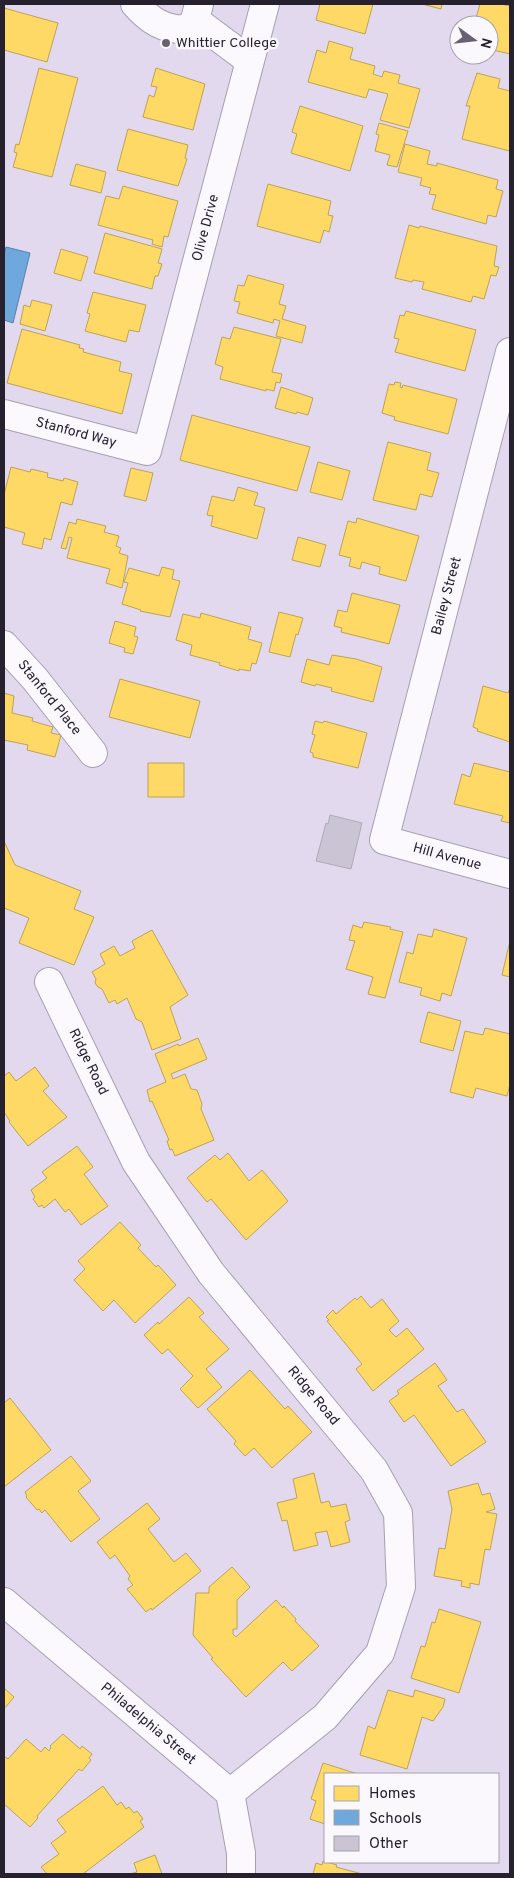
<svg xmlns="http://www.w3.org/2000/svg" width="514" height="1878" font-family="Overpass,sans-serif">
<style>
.homes{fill:#ffd966;stroke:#bea256}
.schools{fill:#6fa8dc;stroke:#597fa8}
.building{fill:#cbc4d5;stroke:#b0a9ba}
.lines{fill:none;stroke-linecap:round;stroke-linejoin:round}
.minor-casing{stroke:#a69fb0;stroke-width:30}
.minor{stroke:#fbf9fd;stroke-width:28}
.poi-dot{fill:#686172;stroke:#faf8fd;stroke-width:2}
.labels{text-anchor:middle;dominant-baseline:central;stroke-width:5;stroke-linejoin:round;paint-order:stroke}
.poi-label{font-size:14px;fill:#26202f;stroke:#faf8fd;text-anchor:start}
.street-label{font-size:14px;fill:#26202f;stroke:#faf8fd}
</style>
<rect width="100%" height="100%" fill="#e2d9ef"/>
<path class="homes" d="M320,4H373L365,34L316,20Z
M422,4H442L441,9Z
M480,4H501L510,6V54L489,49V25H474Z
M4,8L58,23L47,62L4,50Z
M329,41L353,48L350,59L375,66L373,74L382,77L384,71L400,75L398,83L420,89L409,128L380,120L388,94L369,89L366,98L308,82L317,50L326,53Z
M39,68L78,78L52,177L13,167L17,153L14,152L16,144L19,145Z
M156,68L205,84L193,130L143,117L149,95L154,97L157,87L151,86Z
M477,73L500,79L498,88L510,91V151L462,139L470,106H466Z
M300,106L363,126L350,171L291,153L297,134L292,132Z
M379,123L408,131L397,167L387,165L390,155L375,151L379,135L376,134Z
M128,129L188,145L185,158L187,159L178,186L117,170Z
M405,144L430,151L427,164L437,166V163L498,180L496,189L503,191L496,217L488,215L486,224L432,209L436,195L429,194L431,188L420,185L422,178L398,172Z
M76,164L106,172L101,193L70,185Z
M268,184L331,201L328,215L333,216L329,232L324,230L320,243L257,226Z
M123,186L178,201L168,237L164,236L162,247L152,244L153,240L98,225L106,196L119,199Z
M409,225L419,228L420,226L497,246L494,266L499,267L496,276L491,275L484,299L473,296L471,302L422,289L424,282L413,280L412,282L395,278Z
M105,233L162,249L158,263L162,264L158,276H155L152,289L94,273Z
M61,249L88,257L81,281L54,273Z
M248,275L284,285L279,304L286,306L282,319L306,326L302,343L276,336L280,321L274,319L273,323L237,313L240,302L234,301L238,285L244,286Z
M93,292L146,305L139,332L129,330L126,342L85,331L90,314L87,313Z
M32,300L52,305L45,331L20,324L24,305L30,307Z
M406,311L476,330L465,371L395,352L399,339L394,338L400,315L404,316Z
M234,327L281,339L272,372L282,374L280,383L276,382L274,391L266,389V391L220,379L223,367L215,364L222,337L230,339Z
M22,329L80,345L79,348L84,349L83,352L121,362L119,371L132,374L122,414L7,383Z
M395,382L401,383L400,387L402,388L403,385L457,399L448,434L394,420L395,417L382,413L389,384L394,385Z
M281,387L313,398L308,415L297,412L296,414L275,408Z
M192,415L310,447L297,491L180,460Z
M388,442L431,453L427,470L439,473L432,497L420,494L416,510L373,500Z
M318,462L350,471L342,500L310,492Z
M11,467L30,472L31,469L48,473L47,477L63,481L64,478L78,482L72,505L61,502L51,540L44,538L42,549L22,544L25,533L4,527V495Z
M131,468L153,473L146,501L124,496Z
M238,487L258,493L254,505L265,508L257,539L211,526L213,516L207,515L212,496L234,501Z
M357,518L419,536L406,581L379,574L380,567L362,562L360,569L349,566L351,558L339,555L348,521L356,523Z
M77,519L106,526L104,532L119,536L116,546L121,548L119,553L128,556L122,588L106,583L110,569L67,558L72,538L69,537L66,549L61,548L69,522L76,524Z
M298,537L326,545L320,567L292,560Z
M162,567L174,570L172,579L180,581L170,617L140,611L141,610L122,604L128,583L124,582L129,568L159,576Z
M352,593L400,605L389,644L341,632L342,628L334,626L338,610L347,612Z
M279,612L303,618L298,635L296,634L290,657L269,652Z
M201,613L251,627L248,639L262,643L256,664L252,663L250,671L239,669V671L219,665L220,663L190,655L192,645L176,640L183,614L200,618Z
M115,621L136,627L134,636L138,637L133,654L124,652L125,648L109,643Z
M332,655L356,659L382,667L373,702L331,691L332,688L316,684L315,686L301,682L307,659L329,665Z
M120,679L200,701L190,738L109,717Z
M483,686L508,693L510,688V742L477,731L478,729L473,727Z
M4,693L14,696L12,713L33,718L32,721L53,727L51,733L61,735L55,757L27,750L28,745L4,740Z
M315,721L323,723L324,721L367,733L358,768L313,757V753L310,752L315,735L312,734Z
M148,763H184V797H148Z
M474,763L510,772V823L501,821L503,816L454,804L462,774L470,777Z
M4,841L15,865L81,891L74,909L94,917L74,965L19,943L29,918L4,908Z
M364,922L391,927L390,929L403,932L385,998L368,994L373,977L346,969L355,941L349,940L353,925L362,928Z
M434,929L467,938L451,996L442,993L440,1001L420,995L422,988L399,982L407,952L413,954L418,934L432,937Z
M152,930L188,995L170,1007L181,1039L152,1050L142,1022L136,1019L127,998L117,1004L115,1000L109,1003L102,989L98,987L95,983L96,979L92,972L105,964L100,954L114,946L120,956L135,948L132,941Z
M510,941V977L502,975Z
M428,1012L461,1021L453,1051L420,1042Z
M485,1028L510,1034V1084L507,1096L476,1088L473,1098L450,1092L465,1031L483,1035Z
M198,1038L207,1059L171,1074L173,1079L185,1074L191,1089L197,1090L202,1104L201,1109L214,1140L175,1156L172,1149L170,1150L167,1141L169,1140L152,1101L150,1102L147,1090L166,1082L155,1054L178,1044L179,1046Z
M35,1067L49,1086L43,1091L67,1117L28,1146L9,1122L10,1121L4,1112V1076L9,1072L16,1081Z
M77,1146L93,1167L84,1174L108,1206L81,1225L69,1209L65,1212L55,1199L44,1208L42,1205L39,1207L33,1199L35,1197L31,1190L47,1178L42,1172Z
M228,1153L249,1181L262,1170L288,1201L246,1240L211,1199L207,1202L187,1178L215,1155L220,1160Z
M120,1222L141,1245L138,1248L156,1267L158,1265L176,1285L135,1323L114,1300L103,1311L74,1280L85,1269L78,1261Z
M361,1296L371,1308L382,1299L399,1321L389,1330L396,1337L407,1328L424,1349L373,1391L356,1369L362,1364L327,1321L329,1320L326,1317L333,1310L336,1314L355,1298L357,1300Z
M189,1297L204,1313L199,1317L229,1349L206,1369L222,1387L198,1408L180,1389L193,1376L168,1349L162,1354L144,1335L158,1322L159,1324Z
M435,1363L447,1380L438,1386L457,1412L463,1409L486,1442L451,1466L414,1415L404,1422L389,1401L399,1394L397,1391Z
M250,1370L285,1409L288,1406L312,1432L272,1468L254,1448L245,1456L234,1444L236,1441L207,1409Z
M10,1398L51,1450L4,1487V1403Z
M71,1456L91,1481L78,1491L100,1519L71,1542L45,1510L42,1513L39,1509L37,1510L26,1497L27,1496L25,1492Z
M314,1473L321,1503L329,1501L331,1507L346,1504L350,1520L345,1522L350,1542L331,1547L327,1531L315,1533L318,1545L294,1551L287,1520L282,1521L277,1503L297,1498L293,1479Z
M478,1483L482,1495L490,1493L495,1509L486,1512L497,1514L490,1550L485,1549L479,1585L470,1583V1588L461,1586L462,1581L434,1576L439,1548L445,1549L452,1509L448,1491Z
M147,1503L160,1519L148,1529L174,1562L186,1553L201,1571L152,1610L151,1608L146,1612L127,1589L133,1585L128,1579L130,1576L115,1555L110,1559L97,1542Z
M232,1567L250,1587L237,1600V1629H233V1634L236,1637L276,1600L283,1608L284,1606L296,1619L295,1621L319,1646L292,1671L283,1662L246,1697L211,1659L213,1658L193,1635L196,1593H209V1587Z
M439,1609L481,1622L459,1693L411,1678L421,1646L425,1647L432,1622L435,1623Z
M4,1688L14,1697L4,1709Z
M388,1690L413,1697L415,1690L445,1699L443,1707L433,1721L422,1717L407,1769L360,1755L368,1726L375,1729Z
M63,1734L80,1749L82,1746L92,1754L89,1758L91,1760L82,1771L79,1769L37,1816L38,1818L30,1827L4,1804V1759L5,1757L8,1759L26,1739L41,1752L45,1747L49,1751L51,1747L50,1746Z
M323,1763L358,1774H325V1824L310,1819L316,1801L311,1799Z
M103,1786L117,1805L121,1802L126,1809L129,1807L134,1813L137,1811L143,1819L140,1821L144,1827L83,1874H47L41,1867L59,1854L51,1843L66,1832L57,1820Z
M155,1855L162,1874H130L137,1872L134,1863Z
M323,1861L337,1865L336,1867L362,1874H313L316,1863L322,1865Z"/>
<path class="schools" d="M6,247L30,253L13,323L4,320V255Z"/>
<path class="building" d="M330,815L362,823L351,869L316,861L326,823L328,824Z"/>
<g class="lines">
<g class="minor-casing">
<path id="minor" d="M135,4C150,21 163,29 186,30L195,20L199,4
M195,20L250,61
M510,352L384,840L510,874
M4,414L147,451L265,4
M4,645L35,679L93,753
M49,982L136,1162L211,1273L374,1470L398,1513L401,1587L380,1653L325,1717L230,1793
M4,1602L230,1793L241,1853V1874"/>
</g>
<use href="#minor" class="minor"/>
</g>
<circle class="poi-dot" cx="166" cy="43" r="5"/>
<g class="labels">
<g class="poi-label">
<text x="176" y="43">Whittier College</text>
</g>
<g class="street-label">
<text transform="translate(206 228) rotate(-75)">Olive Drive</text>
<text transform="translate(76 433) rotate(15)">Stanford Way</text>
<text transform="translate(447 596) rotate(-75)">Bailey Street</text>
<text transform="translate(49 698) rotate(51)">Stanford Place</text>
<text transform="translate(447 857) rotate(15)">Hill Avenue</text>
<text transform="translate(88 1062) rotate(64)">Ridge Road</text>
<text transform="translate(313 1396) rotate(50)">Ridge Road</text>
<text transform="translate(148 1724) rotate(40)">Philadelphia Street</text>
</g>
</g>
<rect width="514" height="1878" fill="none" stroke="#26202f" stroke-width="10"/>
<rect x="324" y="1773" width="175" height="90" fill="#faf8fd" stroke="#a5a2ab"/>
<rect x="334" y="1786" width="25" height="15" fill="#ffd966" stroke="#a5a2ab"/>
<text x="369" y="1798" font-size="15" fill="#26202f">Homes</text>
<rect x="334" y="1810" width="25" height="15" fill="#6fa8dc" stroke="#a5a2ab"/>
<text x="369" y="1823" font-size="15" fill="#26202f">Schools</text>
<rect x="334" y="1836" width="25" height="15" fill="#cbc4d5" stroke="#a5a2ab"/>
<text x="369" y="1848" font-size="15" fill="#26202f">Other</text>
<g transform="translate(474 40) rotate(105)"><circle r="24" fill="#faf8fd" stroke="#a5a2ab"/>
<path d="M0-4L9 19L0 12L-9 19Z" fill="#686172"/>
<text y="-8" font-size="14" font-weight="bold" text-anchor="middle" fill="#26202f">N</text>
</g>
</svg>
